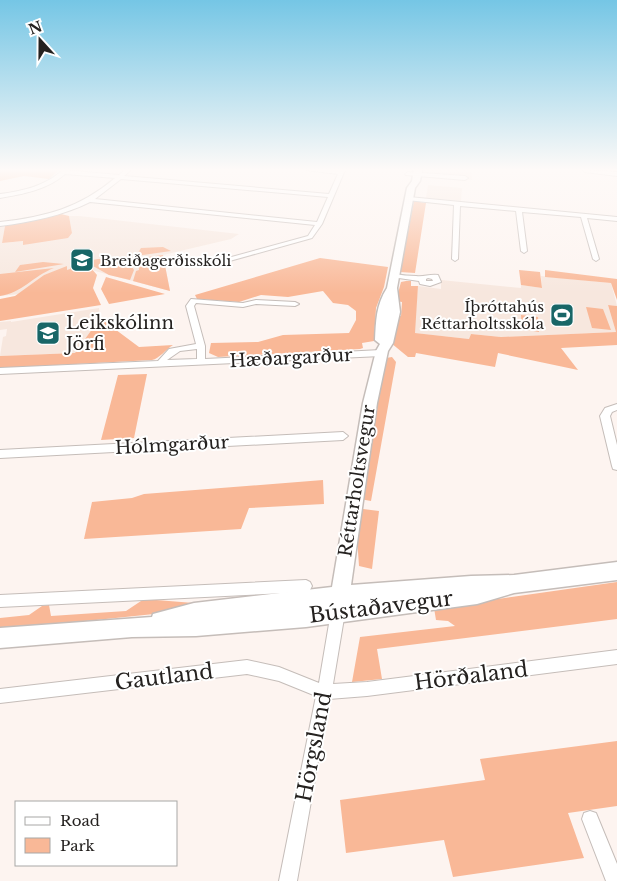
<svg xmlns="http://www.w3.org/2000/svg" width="617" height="881" font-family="'Libre Baskerville',serif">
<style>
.built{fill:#f7e7de}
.green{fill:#f9b897}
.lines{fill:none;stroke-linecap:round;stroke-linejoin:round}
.street-casing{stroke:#c5bdb9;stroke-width:2}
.secondary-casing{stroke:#c5bdb9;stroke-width:3}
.street{fill:#fff;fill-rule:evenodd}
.secondary{fill:#fff;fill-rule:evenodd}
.labels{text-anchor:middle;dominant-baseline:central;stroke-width:4;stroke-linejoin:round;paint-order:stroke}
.far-poi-label{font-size:15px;fill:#252220;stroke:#fff;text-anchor:start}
.poi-label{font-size:18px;fill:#252220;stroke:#fff;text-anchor:start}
.street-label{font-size:18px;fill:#252220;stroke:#fff}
.near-street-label{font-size:21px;fill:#252220;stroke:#fff}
</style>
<rect width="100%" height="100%" fill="#fdf4f0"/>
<path class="built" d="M412,170H472V180L411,175Z
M428,185L462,188L461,201L426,198Z
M69,216H79L239,234L231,239L163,255L170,291L95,271L91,268L70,269L64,280L67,267L44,275L19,294L0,296V227L5,226L2,243L24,241L23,245L72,233Z
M541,276L611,283L617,306L608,305L616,332L501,337L471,334L469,339L414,333L418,286L441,289V280L521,288V285L542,288Z
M99,308L100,318L75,353L0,356L3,337L6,336L7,329L0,330V322L11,321V322Z"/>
<path class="green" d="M0,170H59L49,179L24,176L0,181Z
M414,201L426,203L415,273L400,272Z
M61,214L69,216L72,233L68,238L23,245V241L2,243L5,226Z
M163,247L171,251L136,256L141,248Z
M163,255L170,291L133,281L136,271L139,270L138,260L134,259Z
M320,258L388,267L384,287L376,308L374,341L362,343L363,348L360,349L218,357L209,353L211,343L258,342L283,335L349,333L356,320V311L348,305L333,303L323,291L288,297L261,295L239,302L197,299L195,295Z
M98,259H128L134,270L130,280L109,275L93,266L76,263Z
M43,262L64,264L15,272L20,265Z
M78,265L91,268L97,275L93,288L101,305L0,321V299L15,296L44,275L67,266V270L70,269L71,266Z
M54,268C33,276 22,293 0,296V274Z
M519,270L540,272L542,288L521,285Z
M545,270L617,279V300L611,283L545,277Z
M106,277L165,294L109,304L101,289Z
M406,281H411V286H418L415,333L469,339L471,334L501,337L616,332L608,305L617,306V345L561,348L578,370L498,353L495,367L416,353L415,357H408L391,343L397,316H401L402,302L396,301L401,282Z
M586,307L603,309L611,330L592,328Z
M521,315L538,317L539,332L522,329Z
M100,318L139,347L173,345C166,349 159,359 152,360L0,368V356L75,353Z
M392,357L396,362L371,501L360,499L382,371L386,358Z
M147,374L134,438L101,440L118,375Z
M323,480L324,504L249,508L241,529L84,539L92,502L132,498L144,494Z
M363,509L379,511L372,569L359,566L357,537Z
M617,582V619L377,649L382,679L352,682L360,637L455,626L448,621L436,620L434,608Z
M144,599L231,606L0,630V618L29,615L42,606L49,605L51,616L126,611Z
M617,741V806L568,813L584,858L453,877L444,840L346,853L340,800L485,780L480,759Z"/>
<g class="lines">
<g class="street-casing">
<path id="street" d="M63,170L119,175L125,170H131L124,176L329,194L338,174L306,170H345L322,224L312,238L208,267L205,265L206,264L308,236L315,225L90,202C62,216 31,222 0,226V222C45,217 80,208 115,178L65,174C47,190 23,194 0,198V194C23,191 45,186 63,170ZM121,179L328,197L317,222L95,199Z
M582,170L617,172V176L585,172Z
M408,172L465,176L468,178L465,180L406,175L405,174Z
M409,197L617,217V221L587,218L599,259L596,261L593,259L581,217L522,212L527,251L524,253L521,251L516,211L460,206L458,259L455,261L452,259L454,205L407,200L406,199Z
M394,274C401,275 409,276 416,276C424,277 429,274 438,275L441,282L430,286L420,284L419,281L392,277L390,276ZM428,278L432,279L433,281H426V279Z
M191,299L243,303L256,300L295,302L299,304L295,306L256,304L243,307L196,303L194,306L205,346V359L381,350L385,353L381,356L0,374V368L158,361L169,349L196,344L186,306ZM197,349V359L167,360L180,351Z
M617,404V410L612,412L610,416L617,445V470L613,469L612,466L600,416L605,408Z
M343,432L348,436L343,440L0,458V450Z
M306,580L310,582L312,586L310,590L306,592L0,607V595Z
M338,606L343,607L345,612L333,684L367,682L617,650V664L367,696L329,699L297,881H279L316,696L279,681L247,674L0,703V689L247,660L279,667L319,683L331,612L333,607Z
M590,811L596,813L617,864V881H606L582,819L584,813Z"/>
</g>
<g class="secondary-casing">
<path id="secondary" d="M414,170H422L420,181L415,188L397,288L400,312L393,343L388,351L377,403L351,585L471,576L514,575L617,562V580L514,593L477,604L306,627L196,636L132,637L0,648V628L152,617L153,614L194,603L332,587L363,403L376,351L380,344L375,340C376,321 376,305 387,288L407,188L412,181Z"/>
</g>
<use href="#street" class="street"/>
<use href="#secondary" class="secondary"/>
</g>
<linearGradient id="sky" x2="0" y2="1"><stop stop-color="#75c6e5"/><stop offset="0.58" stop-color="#fefaf8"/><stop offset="1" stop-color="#fefaf8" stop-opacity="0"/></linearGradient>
<rect width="617" height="293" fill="url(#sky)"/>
<defs>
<g id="school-square" transform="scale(1.25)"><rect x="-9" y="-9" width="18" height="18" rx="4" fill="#186667" stroke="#fff"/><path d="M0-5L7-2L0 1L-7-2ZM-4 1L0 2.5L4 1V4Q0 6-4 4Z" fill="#fff"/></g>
<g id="stadium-square" transform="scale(1.25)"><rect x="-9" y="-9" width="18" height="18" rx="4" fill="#186667" stroke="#fff"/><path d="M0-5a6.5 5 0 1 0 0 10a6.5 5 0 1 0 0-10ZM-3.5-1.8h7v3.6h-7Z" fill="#fff"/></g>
</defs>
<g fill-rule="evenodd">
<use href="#school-square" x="82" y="260"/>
<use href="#stadium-square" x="562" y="315"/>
<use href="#school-square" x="48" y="333"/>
</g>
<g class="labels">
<g class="far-poi-label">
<text x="100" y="260">Breiðagerðisskóli</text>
<text x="544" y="306" text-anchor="end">Íþróttahús<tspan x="544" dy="17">Réttarholtsskóla</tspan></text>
</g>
<g class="poi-label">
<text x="66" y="323">Leikskólinn<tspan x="66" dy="21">Jörfi</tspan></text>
</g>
<g class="street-label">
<text transform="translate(291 358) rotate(-3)">Hæðargarður</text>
<text transform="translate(172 445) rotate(-3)">Hólmgarður</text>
<text transform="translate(357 481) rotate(-81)">Réttarholtsvegur</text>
</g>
<g class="near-street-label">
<text transform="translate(381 607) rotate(-7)">Bústaðavegur</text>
<text transform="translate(471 676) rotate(-7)">Hörðaland</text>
<text transform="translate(164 677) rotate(-7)">Gautland</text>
<text transform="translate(314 747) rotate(-79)">Hörgsland</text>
</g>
</g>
<rect x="15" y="801" width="162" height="65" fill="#ffffff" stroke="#a8a7a6"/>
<rect x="25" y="817" width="25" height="8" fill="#ffffff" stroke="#a8a7a6"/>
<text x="60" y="826" font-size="15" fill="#252220">Road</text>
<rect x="25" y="838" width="25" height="15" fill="#f9b897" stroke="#a8a7a6"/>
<text x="60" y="851" font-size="15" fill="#252220">Park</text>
<g transform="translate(40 40) rotate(339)" stroke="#ffffff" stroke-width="4" paint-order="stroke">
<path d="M0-4L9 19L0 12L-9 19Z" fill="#252220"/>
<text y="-8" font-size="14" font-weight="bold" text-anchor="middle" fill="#252220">N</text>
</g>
</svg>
